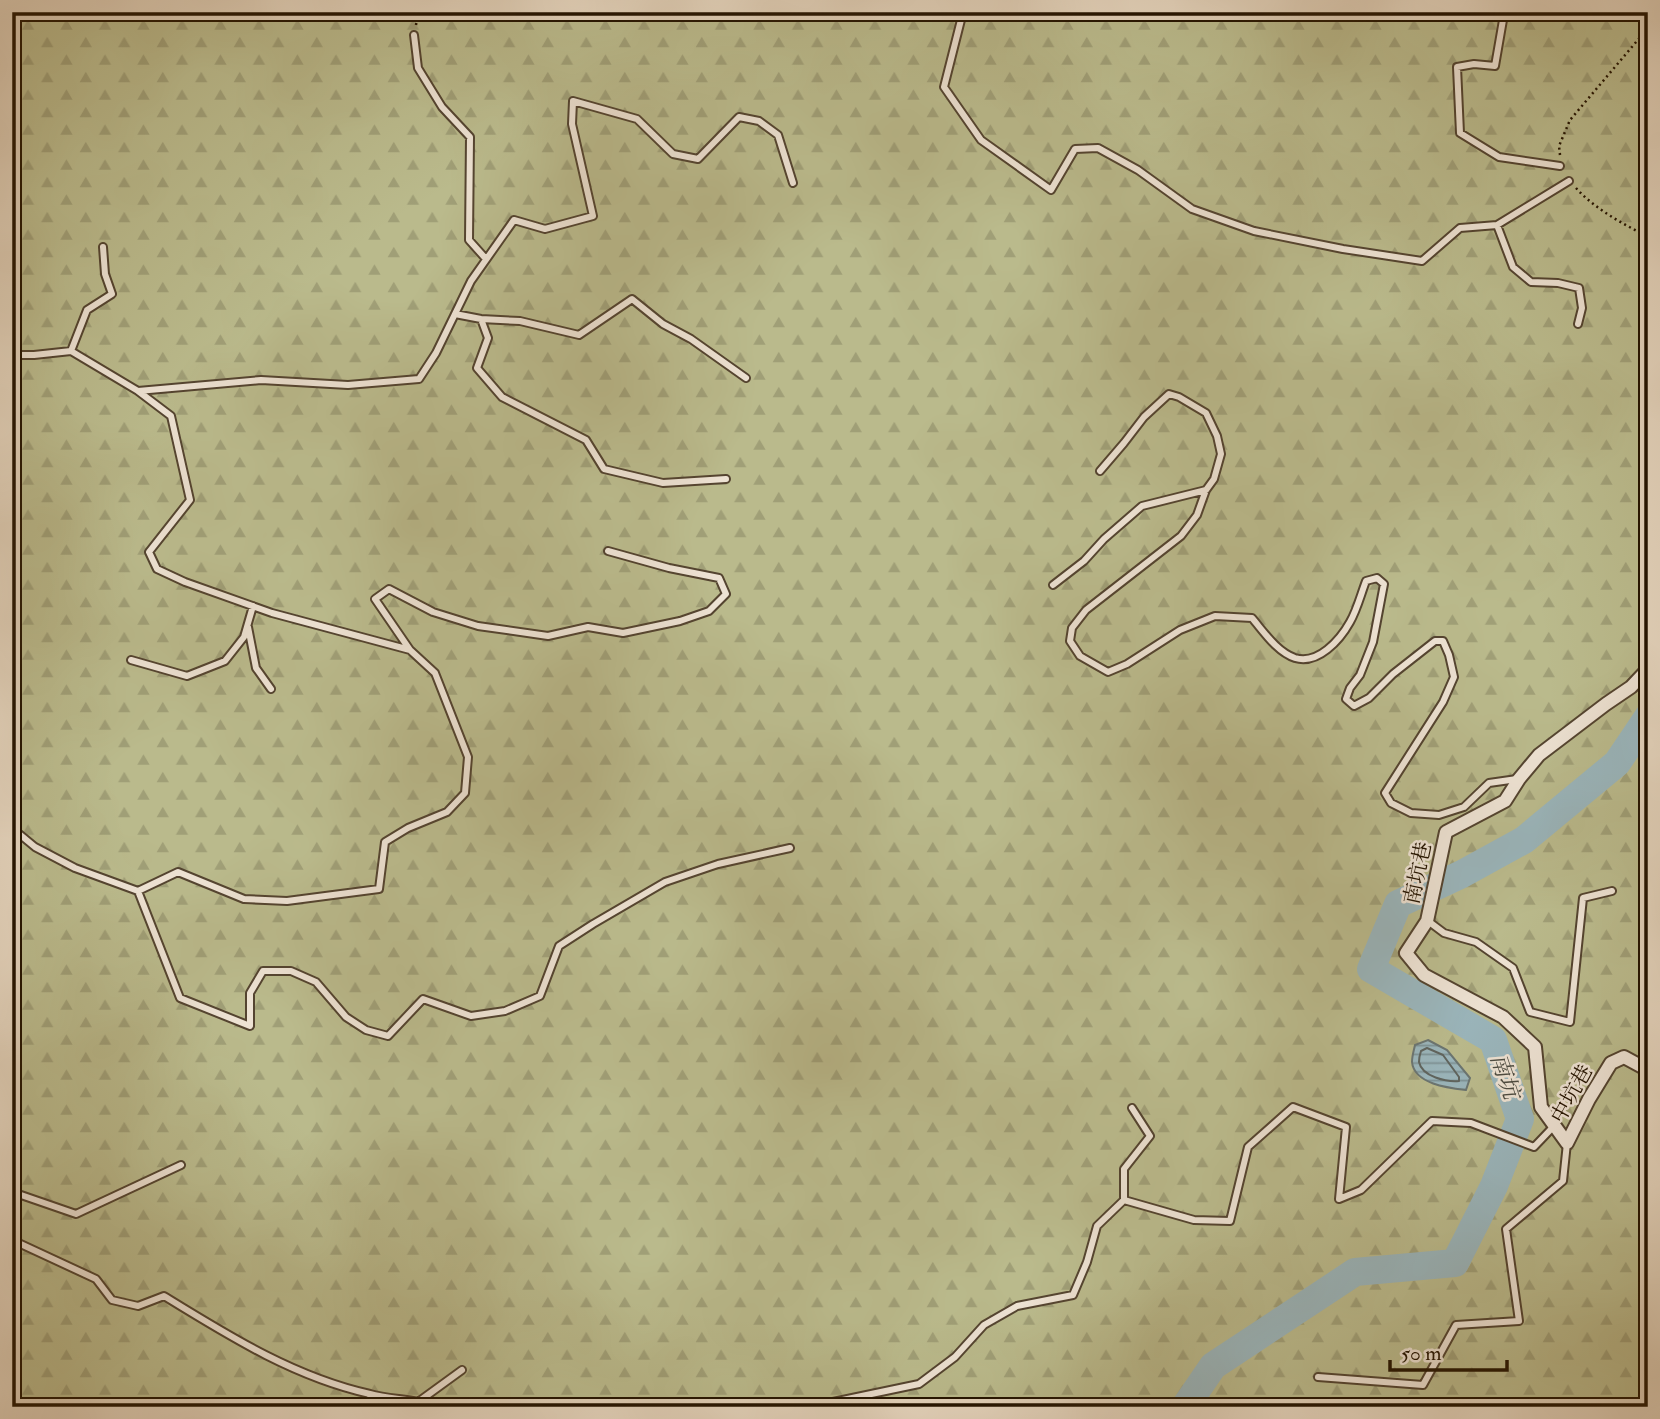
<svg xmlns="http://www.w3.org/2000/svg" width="1660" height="1419" font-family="'IM FELL Double Pica','Noto Serif TC',serif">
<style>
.forest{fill:url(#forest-firs);stroke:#6f6746;stroke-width:2}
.water{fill:url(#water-rules);stroke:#6b7571;stroke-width:2}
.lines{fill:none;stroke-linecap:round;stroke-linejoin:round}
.shore{stroke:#5f645e;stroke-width:2}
.river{stroke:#9ab5bb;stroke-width:28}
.service-casing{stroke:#544430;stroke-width:10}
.minor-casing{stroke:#544430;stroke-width:16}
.path{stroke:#241401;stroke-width:2.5;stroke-dasharray:2 3.5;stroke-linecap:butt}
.service{stroke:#ede2d3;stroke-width:6}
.minor{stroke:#ede2d3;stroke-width:12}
.labels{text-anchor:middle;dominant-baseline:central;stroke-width:5;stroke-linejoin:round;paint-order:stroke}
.street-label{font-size:21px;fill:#241401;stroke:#ede2d3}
.water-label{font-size:23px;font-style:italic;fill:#4d4c42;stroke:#ede2d3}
</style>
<defs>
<pattern id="forest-firs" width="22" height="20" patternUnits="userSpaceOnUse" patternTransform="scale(1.75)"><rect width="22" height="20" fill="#baba8c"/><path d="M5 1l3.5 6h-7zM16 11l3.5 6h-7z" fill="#a09f77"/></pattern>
<pattern id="water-rules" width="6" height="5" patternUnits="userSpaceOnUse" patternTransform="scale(1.75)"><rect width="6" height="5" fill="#9ab5bb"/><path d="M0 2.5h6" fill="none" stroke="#7d9296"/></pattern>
</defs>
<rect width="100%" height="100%" fill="#e3d3bc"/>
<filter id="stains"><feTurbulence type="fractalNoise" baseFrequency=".00286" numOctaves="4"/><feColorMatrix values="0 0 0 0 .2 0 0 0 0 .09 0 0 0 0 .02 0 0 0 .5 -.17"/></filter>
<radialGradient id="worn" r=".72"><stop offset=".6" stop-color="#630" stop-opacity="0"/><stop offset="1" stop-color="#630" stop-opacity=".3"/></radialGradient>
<path class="forest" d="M12,12H1648V1407H12Z"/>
<path class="water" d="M1428,1040L1447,1050L1470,1078L1466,1090C1449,1088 1414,1084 1412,1062C1412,1056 1414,1050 1415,1045Z"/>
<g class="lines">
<path class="shore" d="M1427,1048L1443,1055L1459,1077V1081C1447,1082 1422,1077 1419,1062C1419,1058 1420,1054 1421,1051Z"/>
<path class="river" d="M1185,1407L1213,1366L1355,1272L1455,1263L1494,1186L1520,1119L1493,1040L1371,969L1398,904L1462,874L1524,840L1617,763L1648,717"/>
<g class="service-casing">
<path id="service" d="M963,12L944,87L981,140L1051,190L1075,149L1098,148L1138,170L1192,209L1254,231L1343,249L1422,261L1460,228L1497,225L1569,181
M1503,20L1495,66L1474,64L1457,67L1460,133L1499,157L1560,166
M414,35L418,68L442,107L470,137L469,240L486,259
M1497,225L1513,267L1531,282L1558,283L1579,288L1582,308L1578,324
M455,314L481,319L520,321L579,335L632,299L663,324L691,339L746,378
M481,319L488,338L477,368L502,397L586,440L604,469L663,483L726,479
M71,351L87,310L112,294L105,274L103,247
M12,355H34L71,351L138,391L171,416L190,500L149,552L157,569L185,582L272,613L410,650L375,599L389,589L433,612L478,626L548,636L588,627L623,633L680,621L709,611L726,594L719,578L669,568L608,551
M138,391L261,380L348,385L419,379L436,353L471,281L514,220L545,229L593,216L572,124L573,101L637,119L673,154L698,159L739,117L759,121L778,135L793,183
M1100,471L1124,443L1144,417L1169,394L1179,397L1206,413L1217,436L1221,454L1214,479L1206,490L1197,515L1181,536L1086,610L1072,628L1070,641L1080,656L1108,672L1127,664L1180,630L1215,616L1252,618C1264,632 1277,652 1295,658C1318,665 1340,640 1350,622C1357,610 1361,594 1366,581L1377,578L1384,584L1373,642L1360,675L1350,688L1346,699L1354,706L1369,698L1393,674L1435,641H1443L1449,655L1454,677L1443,702L1385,793L1391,803L1411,813L1439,815L1464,807L1489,783L1517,779
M1053,585L1084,561L1104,539L1142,506L1206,490
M248,627L256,668L271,689
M131,660L187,676L225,661L244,637L253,606
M12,828L35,847L75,868L138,891L180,998L250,1026V993L263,971H291L316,982L346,1017L366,1030L388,1036L423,999L471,1016L505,1011L540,996L559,946L593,924L665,882L718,864L790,848
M138,891L178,872L244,899L287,901L379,889L385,842L408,828L447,812L465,793L468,757L435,673L410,650
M1428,921L1444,933L1476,942L1513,968L1530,1012L1570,1022L1583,898L1612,891
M12,1195H21L76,1214L181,1165
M1124,1200V1169L1150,1136L1132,1108
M12,1240L96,1279L112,1300L138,1306L164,1296C229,1336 294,1377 370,1394C385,1398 402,1399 418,1402L462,1370
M1318,1377L1423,1385L1456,1325L1519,1321L1506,1229L1563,1181L1567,1143
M370,1407V1394
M831,1407L833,1402L919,1384L955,1357L984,1325L1017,1306L1073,1295L1087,1262L1097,1226L1124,1200L1194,1220L1230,1221L1248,1147L1293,1107L1346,1127L1339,1199L1361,1190L1432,1121L1471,1123L1534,1147L1554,1126"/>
</g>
<g class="minor-casing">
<path id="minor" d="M1648,669L1631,687L1606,704L1539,755L1519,779L1505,801L1446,832L1427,921L1406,953L1424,975L1503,1017L1535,1047L1541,1107L1567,1143L1589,1099L1611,1063L1624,1057L1648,1070"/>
</g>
<path class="path" d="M416,25L418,12
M1560,155L1559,146L1570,120L1648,28
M1576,188C1596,210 1622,223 1648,237"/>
<use href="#service" class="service"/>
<use href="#minor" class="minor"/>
</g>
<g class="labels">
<g class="street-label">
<text transform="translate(1418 873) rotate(-78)">南坑巷</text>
<text transform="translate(1572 1094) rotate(-61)">中坑巷</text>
</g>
<g class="water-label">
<text transform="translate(1505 1076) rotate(71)">南坑</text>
</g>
</g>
<rect width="1660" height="1419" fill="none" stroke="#e3d3bc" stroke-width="42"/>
<rect x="14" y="14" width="1632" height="1391" fill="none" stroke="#241401" stroke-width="3.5"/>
<rect x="21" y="21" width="1618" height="1377" fill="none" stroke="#241401" stroke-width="2"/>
<path d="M1390 1360v10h117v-10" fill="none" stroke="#241401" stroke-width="3.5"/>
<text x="1401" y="1360" font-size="21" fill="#241401" stroke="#ede2d3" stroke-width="5" paint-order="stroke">50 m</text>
<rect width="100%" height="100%" filter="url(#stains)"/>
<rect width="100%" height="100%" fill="url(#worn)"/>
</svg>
